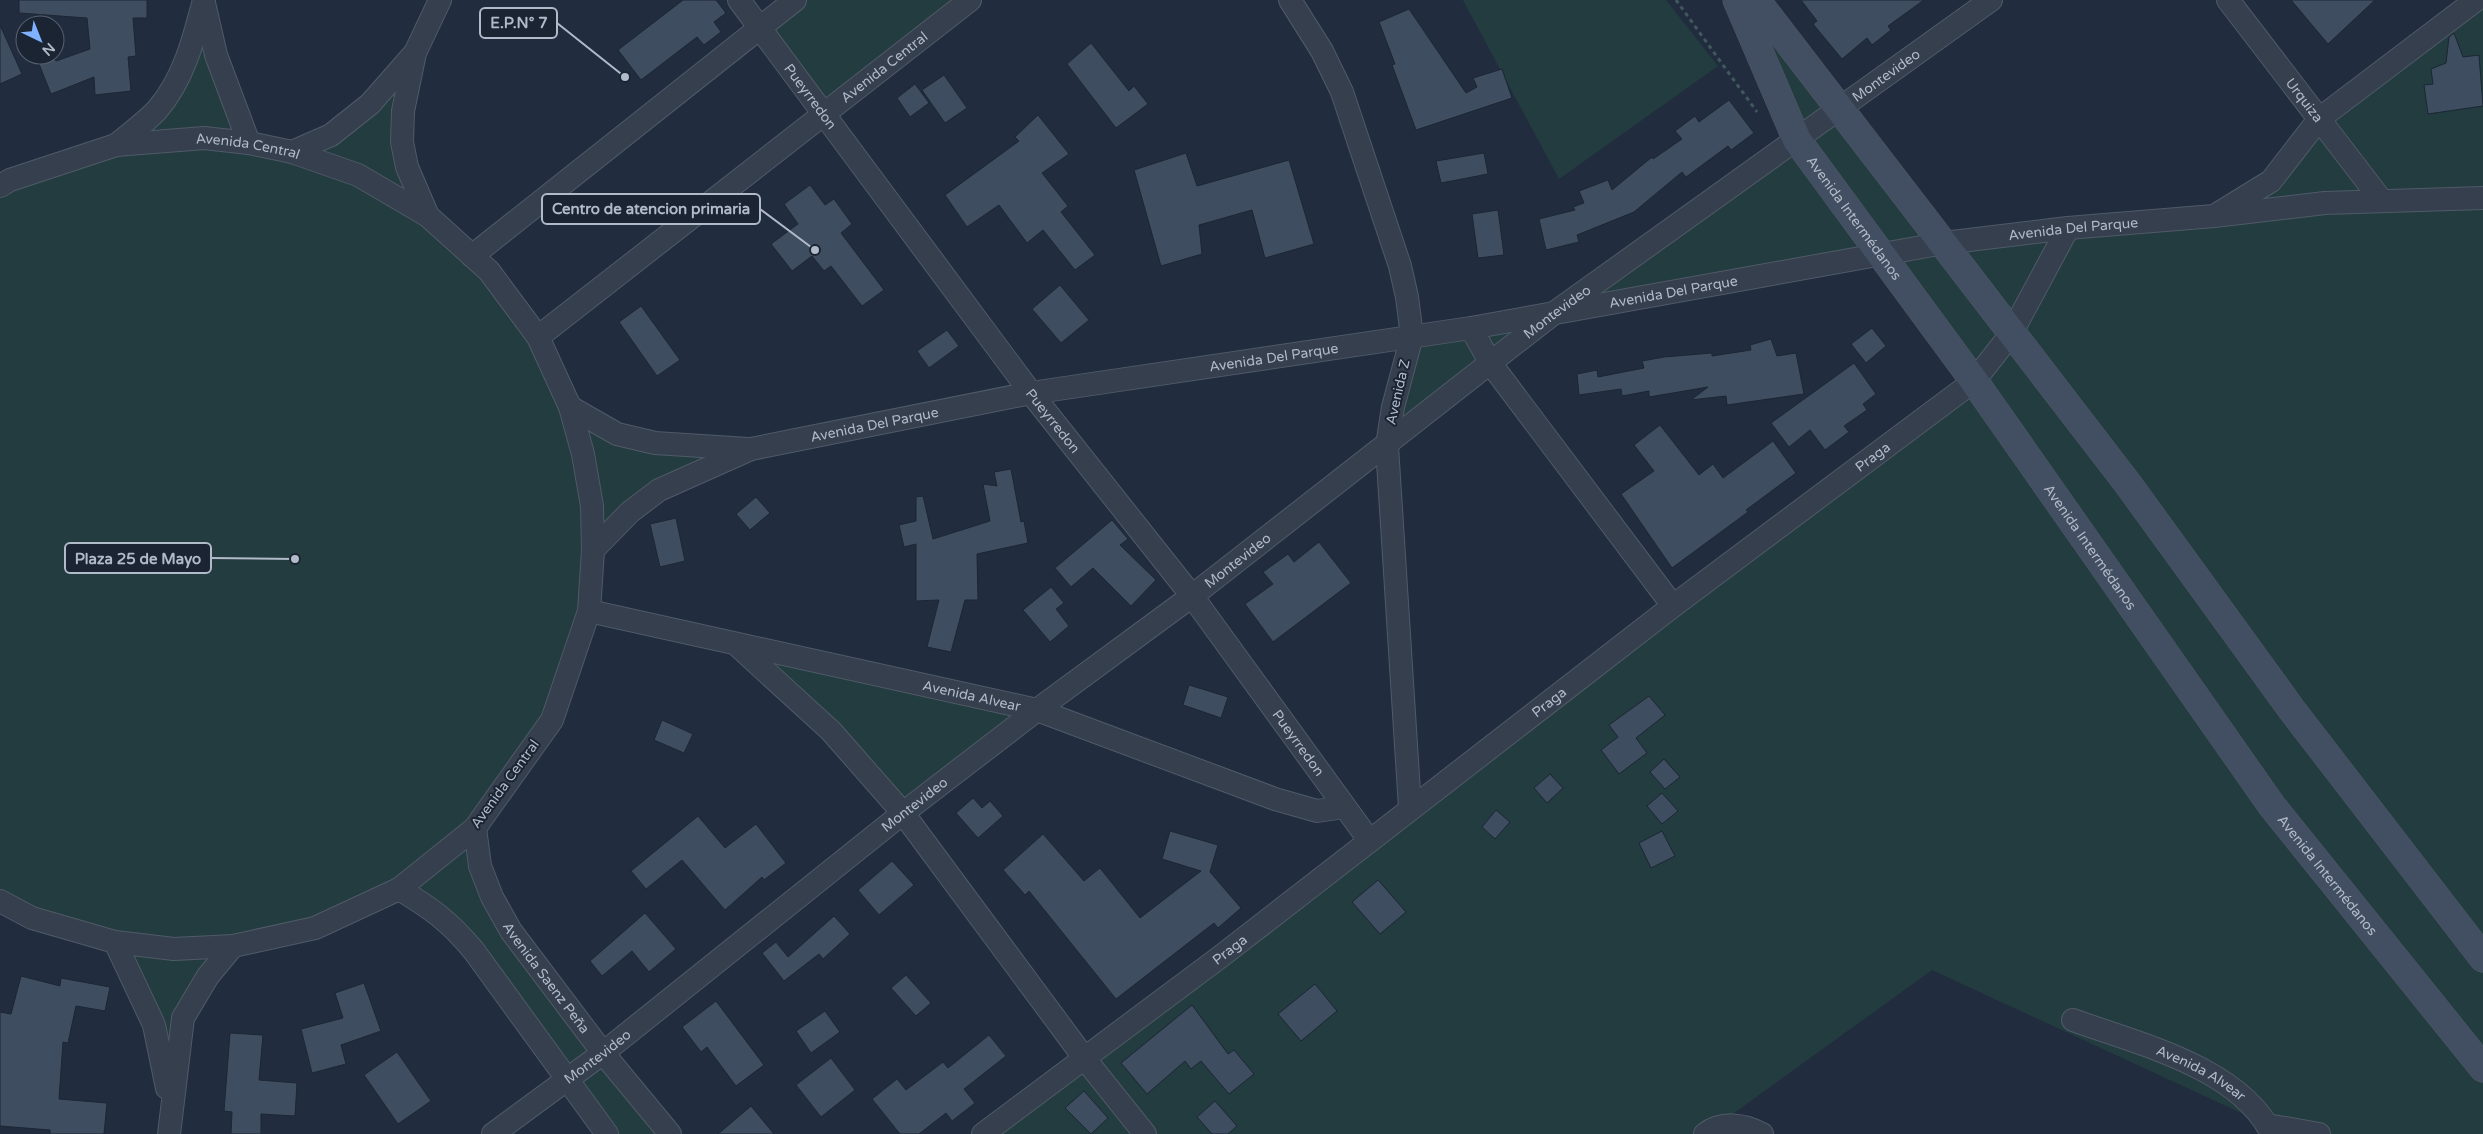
<svg xmlns="http://www.w3.org/2000/svg" width="2483" height="1134" font-family="'Varela Round',sans-serif">
<style>
.green{fill:#233c3f}
.building{fill:#3f4d60;stroke:#1c2634}
.lines{fill:none;stroke-linecap:round;stroke-linejoin:round}
.minor-casing{stroke:#505a68;stroke-width:24}
.secondary-casing{stroke:#505a68;stroke-width:29}
.path{stroke:#41595c;stroke-width:3;stroke-dasharray:4 4;stroke-linecap:butt}
.minor{stroke:#353f4e;stroke-width:22}
.secondary{stroke:#424e61;stroke-width:28}
.labels{text-anchor:middle;dominant-baseline:central;stroke-width:4;stroke-linejoin:round;paint-order:stroke}
.street-label{font-size:14px;fill:#b0bac9;stroke:#1a2432}
.leader{fill:none;stroke:#b0bac9;stroke-width:2}
.callout-dot{fill:#b0bac9;stroke:#1a2432;stroke-width:2}
.callout{fill:#1a2432;stroke:#b0bac9;stroke-width:2}
.callout-label{font-size:15px;text-anchor:middle;font-weight:bold;fill:#b0bac9}
</style>
<rect width="100%" height="100%" fill="#212d3e"/>
<path class="green" d="M795,0H970L824,114L759,27Z
M1463,0H1666L1718,66L1559,179Z
M1737,0L1944,243L2214,216L2271,181L2319,119L2483,0V1134H2272L2267,1125L1932,970L1705,1134H983L1974,381L1882,255L1554,313L1387,446L1412,336L1554,313L1797,140Z
M204,1L249,143L292,152L331,135L415,53L403,111L428,216L512,302L570,407L617,434L751,449L659,490L593,550L589,611L552,720L475,829L492,897L671,1134H607L474,951L399,889L246,945L183,1018L171,1106L115,942L0,899V189L116,145L157,110Z
M737,645L1037,710L903,813Z"/>
<path class="building" d="M19,0H147V18H133L136,56L128,57L131,91L95,95L94,77L51,94L39,64L54,58L56,61L90,49L87,18L19,13Z
M683,0H716L726,13L714,22L721,32L704,45L697,37L641,80L618,50Z
M1801,0H1924L1888,26L1891,30L1872,45L1867,38L1842,59L1813,24L1817,21Z
M2291,0H2375L2328,44Z
M1409,9L1466,93L1477,87L1473,78L1502,69L1512,98L1416,130L1392,65L1395,64L1379,22Z
M0,25L22,74L0,84Z
M2454,33L2463,57L2479,55L2483,106L2428,114L2424,85L2433,84L2431,69L2446,63L2449,37Z
M1091,43L1129,91L1134,86L1148,104L1116,128L1067,64Z
M944,75L967,108L945,123L922,90Z
M915,84L929,103L910,117L897,98Z
M1729,100L1754,133L1731,150L1728,146L1686,177L1682,172L1634,212L1577,235L1579,242L1546,250L1539,219L1575,210L1573,207L1584,203L1579,191L1608,180L1612,190L1652,157L1653,159L1682,139L1675,131L1695,116L1699,122Z
M1038,115L1069,154L1042,173L1068,206L1061,212L1095,255L1075,270L1043,230L1027,243L999,205L967,227L945,195L1019,141L1015,137Z
M1186,153L1197,186L1289,160L1314,244L1265,258L1252,210L1199,225L1202,254L1161,266L1134,170Z
M1484,153L1488,174L1441,183L1436,161Z
M810,185L825,205L834,199L852,224L841,233L884,290L862,306L831,266L824,271L812,256L792,271L771,244L798,224L784,204Z
M1498,210L1504,255L1478,258L1472,214Z
M1060,285L1089,320L1061,343L1032,309Z
M641,306L680,360L657,376L619,322Z
M1872,328L1886,346L1866,363L1851,344Z
M947,330L959,346L929,368L917,351Z
M1771,339L1777,356L1796,353L1804,394L1727,405L1726,396L1691,400L1708,387L1649,397V391L1622,396L1621,389L1579,395L1577,374L1597,370L1598,377L1644,368L1642,361L1664,357L1712,353V356L1751,350L1750,345Z
M1854,363L1876,394L1863,404L1867,410L1844,426L1849,432L1825,450L1810,430L1789,447L1771,423Z
M1660,425L1699,475L1713,464L1723,478L1773,441L1796,473L1746,510L1748,512L1672,568L1621,494L1654,471L1634,445Z
M1011,469L1021,522L1024,521L1028,543L977,554L978,600H965L951,652L927,647L939,600L916,601V544L904,547L899,525L916,521V497L923,496L933,539L990,521L983,484L997,486L994,472Z
M756,497L770,513L750,530L736,514Z
M676,518L685,561L660,567L650,524Z
M1112,520L1128,539L1120,545L1156,580L1131,606L1093,568L1071,587L1055,568Z
M1319,542L1351,583L1273,642L1245,604L1273,584L1263,572L1288,554L1294,562Z
M1051,587L1064,603L1056,609L1069,626L1050,642L1023,610Z
M1189,685L1228,697L1221,718L1183,705Z
M1649,696L1665,715L1636,738L1647,753L1619,774L1601,750L1618,737L1609,725Z
M662,720L693,734L684,753L654,740Z
M1664,759L1680,777L1665,789L1650,772Z
M1550,774L1563,788L1547,803L1534,788Z
M1662,793L1678,811L1662,824L1647,806Z
M973,798L982,808L990,801L1003,816L978,838L956,813Z
M1496,810L1510,822L1495,839L1482,827Z
M698,816L725,848L756,824L786,863L764,880L762,877L725,910L682,860L646,889L631,871Z
M1170,831L1218,845L1210,872L1241,908L1218,928L1214,923L1116,999L1029,891L1025,895L1003,870L1043,834L1084,881L1100,868L1140,918L1201,871L1162,859Z
M1662,831L1675,856L1651,868L1639,843Z
M892,861L914,885L879,915L858,890Z
M1378,880L1406,912L1380,934L1352,902Z
M645,913L676,949L649,972L632,951L602,976L590,961Z
M834,916L850,934L823,959L819,954L784,981L762,953L776,942L788,957Z
M906,975L931,1003L916,1016L891,988Z
M21,976L60,986L61,978L110,987L105,1011L76,1006L68,1043L63,1042L59,1099L107,1103L104,1134H50V1130L0,1126V1012L11,1014Z
M364,983L381,1031L341,1045L346,1064L312,1073L301,1029L343,1018L335,993Z
M1315,984L1337,1011L1301,1041L1278,1014Z
M716,1001L764,1065L736,1086L707,1047L701,1052L682,1027Z
M1192,1005L1228,1054L1234,1050L1254,1074L1229,1094L1201,1061L1191,1069L1185,1061L1147,1094L1121,1063Z
M825,1011L840,1032L811,1053L796,1031Z
M230,1033L263,1035L259,1080L297,1083L295,1116L261,1114V1134H231L232,1112L224,1111Z
M989,1035L1006,1056L964,1089L975,1103L952,1121L946,1113L919,1134H900L872,1099L897,1079L906,1090L943,1062L948,1068Z
M397,1052L431,1101L398,1124L364,1075Z
M831,1058L855,1090L821,1117L796,1085Z
M1084,1091L1108,1118L1091,1134L1065,1108Z
M1215,1101L1237,1126L1228,1134H1212L1197,1117Z
M751,1106L774,1134H718Z"/>
<g class="lines">
<g class="minor-casing">
<g id="minor">
<path id="s1" d="M739,0L1031,393L1192,596L1369,840"/>
<path d="M1290,0L1322,51L1342,92L1400,266L1407,297L1412,336L1393,407L1387,446L1410,808"/>
<path id="s2" d="M2228,0L2382,201"/>
<path d="M204,3L216,55L249,143"/>
<path d="M116,145C129,134 145,123 157,110C184,79 194,38 204,0"/>
<path d="M292,152L331,135L370,104L414,54"/>
<path id="s3" d="M0,186L10,180L116,145L204,138L249,143L292,152L358,175L428,216L489,271L538,337L570,407L583,454L592,506L593,550L589,611L552,720L475,828L399,889L315,928L233,946L174,949L115,942L32,918L0,901"/>
<path d="M2219,213L2271,181L2319,119L2476,0"/>
<path d="M428,216L407,167L402,142L403,111L415,53L440,0"/>
<path d="M472,256L795,0"/>
<path d="M1471,328L1491,364L1673,606"/>
<path id="s4" d="M538,337L970,0"/>
<path d="M570,407L617,434L655,443L748,449"/>
<path id="s5" d="M593,550L630,512L659,490L751,449L1031,393L1471,328L1944,243L2068,228L2214,216L2325,203L2483,198"/>
<path id="s6" d="M589,611L1037,710L1275,799L1317,811L1344,807"/>
<path d="M738,646L831,731L903,813L1085,1059L1145,1134"/>
<path id="s7" d="M475,828L480,866L492,897L511,931L603,1053L670,1134"/>
<path d="M399,889C431,908 450,922 474,951L607,1134"/>
<path d="M115,942L154,1025L167,1088"/>
<path id="s8" d="M2073,1020C2138,1044 2239,1067 2272,1134"/>
<path d="M2267,1125L2319,1134"/>
<path d="M169,1134L183,1018L208,976L233,946"/>
<path id="s9" d="M493,1134L603,1053L903,813L1037,710L1192,596L1554,313L1991,0"/>
<path id="s10" d="M983,1134L1220,957L1673,606L1974,381L2011,334L2068,228"/>
<path d="M1705,1134C1722,1121 1744,1124 1762,1134"/>
</g>
</g>
<g class="secondary-casing">
<g id="secondary">
<path id="s11" d="M1737,0L1797,140L1974,381L2272,806L2483,1068"/>
<path d="M1756,0L2128,484L2292,710L2483,958"/>
</g>
</g>
<path class="path" d="M1676,0L1757,112"/>
<use href="#minor" class="minor"/>
<use href="#secondary" class="secondary"/>
</g>
<g class="labels">
<g class="street-label">
<text stroke="none"><textPath href="#s4" startOffset="439">Avenida Central</textPath></text>
<text stroke="none"><textPath href="#s9" startOffset="1750">Montevideo</textPath></text>
<text stroke="none"><textPath href="#s1" startOffset="120">Pueyrredon</textPath></text>
<text stroke="none"><textPath href="#s2" startOffset="126">Urquiza</textPath></text>
<text stroke="none"><textPath href="#s3" startOffset="256">Avenida Central</textPath></text>
<text stroke="none"><textPath href="#s11" startOffset="249">Avenida Intermédanos</textPath></text>
<text stroke="none"><textPath href="#s5" startOffset="1531">Avenida Del Parque</textPath></text>
<text stroke="none"><textPath href="#s5" startOffset="1126">Avenida Del Parque</textPath></text>
<text stroke="none"><textPath href="#s9" startOffset="1345">Montevideo</textPath></text>
<text stroke="none"><textPath href="#s5" startOffset="721">Avenida Del Parque</textPath></text>
<text transform="translate(1398 392) rotate(-77)">Avenida Z</text>
<text stroke="none"><textPath href="#s1" startOffset="525">Pueyrredon</textPath></text>
<text stroke="none"><textPath href="#s5" startOffset="316">Avenida Del Parque</textPath></text>
<text stroke="none"><textPath href="#s10" startOffset="1118">Praga</textPath></text>
<text stroke="none"><textPath href="#s11" startOffset="654">Avenida Intermédanos</textPath></text>
<text stroke="none"><textPath href="#s9" startOffset="940">Montevideo</textPath></text>
<text stroke="none"><textPath href="#s6" startOffset="392">Avenida Alvear</textPath></text>
<text stroke="none"><textPath href="#s10" startOffset="712">Praga</textPath></text>
<text stroke="none"><textPath href="#s1" startOffset="930">Pueyrredon</textPath></text>
<text transform="translate(505 784) rotate(-54)">Avenida Central</text>
<text stroke="none"><textPath href="#s9" startOffset="535">Montevideo</textPath></text>
<text stroke="none"><textPath href="#s11" startOffset="1059">Avenida Intermédanos</textPath></text>
<text stroke="none"><textPath href="#s10" startOffset="308">Praga</textPath></text>
<text stroke="none"><textPath href="#s7" startOffset="169">Avenida Saenz Peña</textPath></text>
<text stroke="none"><textPath href="#s9" startOffset="130">Montevideo</textPath></text>
<text stroke="none"><textPath href="#s8" startOffset="139">Avenida Alvear</textPath></text>
</g>
</g>
<path class="leader" d="M625 77L557 23M815 250L760 209M295 559L211 558"/>
<g class="callout-dot">
<circle cx="625" cy="77" r="5"/>
<circle cx="815" cy="250" r="5"/>
<circle cx="295" cy="559" r="5"/>
</g>
<g class="callout">
<rect x="480" y="8" width="77" height="30" rx="5"/>
<rect x="542" y="194" width="218" height="30" rx="5"/>
<rect x="65" y="543" width="146" height="30" rx="5"/>
</g>
<g class="callout-label">
<text x="519" y="28">E.P.N° 7</text>
<text x="651" y="214">Centro de atencion primaria</text>
<text x="138" y="564">Plaza 25 de Mayo</text>
</g>
<g transform="translate(40 40) rotate(137)"><circle r="24" fill="#1a2432" stroke="#56606e"/>
<path d="M0-4L9 19L0 12L-9 19Z" fill="#7fb1ff"/>
<text y="-8" font-size="14" font-weight="bold" text-anchor="middle" fill="#b0bac9">N</text>
</g>
</svg>
